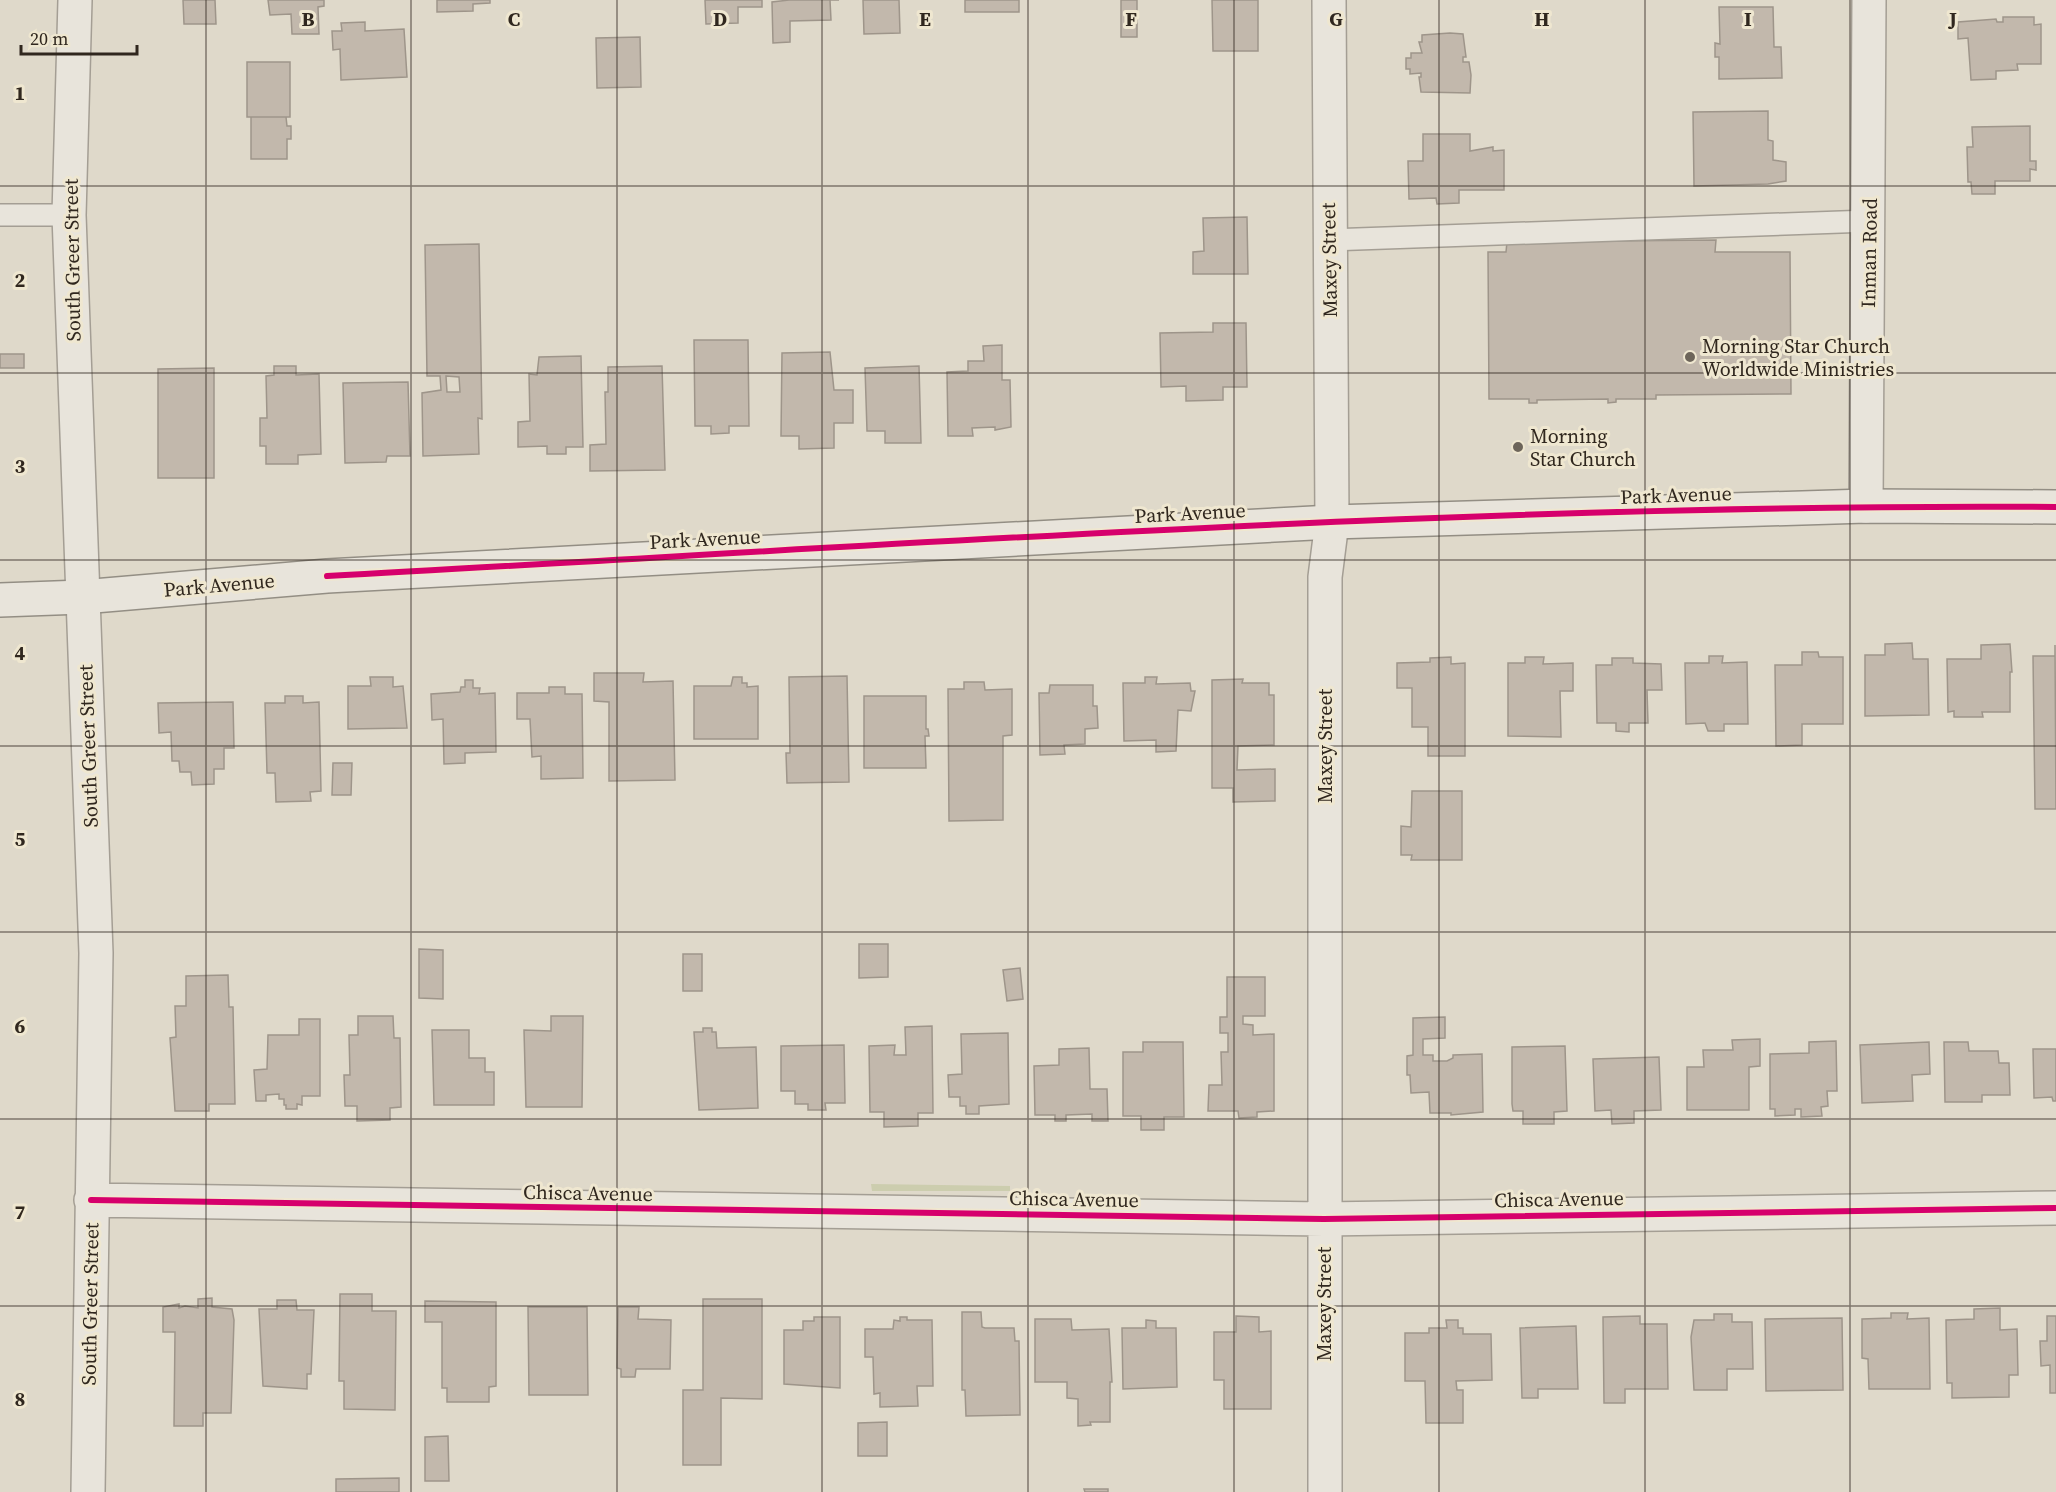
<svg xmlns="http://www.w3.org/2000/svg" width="2056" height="1492" font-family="'Source Serif 4',serif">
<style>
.green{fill:#cccdae}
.building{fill:#c2b8ac;stroke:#9e958a;stroke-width:1.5;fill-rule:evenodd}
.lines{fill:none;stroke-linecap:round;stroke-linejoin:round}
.service-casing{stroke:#a49e94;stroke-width:24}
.minor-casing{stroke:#a49e94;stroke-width:36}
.secondary-casing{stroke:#938e84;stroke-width:36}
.service{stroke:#e8e4db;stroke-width:21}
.minor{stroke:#e8e4db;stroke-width:33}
.secondary{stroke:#e8e4db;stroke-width:33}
.cycleway-casing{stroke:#efe7d0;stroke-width:10}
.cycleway{stroke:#d6006c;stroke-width:6}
.grid{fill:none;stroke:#30271e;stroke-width:1.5;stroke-opacity:0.55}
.poi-dot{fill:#6d655a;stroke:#efe7d0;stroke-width:2}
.labels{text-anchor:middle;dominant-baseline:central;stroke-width:6;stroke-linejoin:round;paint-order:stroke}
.street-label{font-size:20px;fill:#30271e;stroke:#efe7d0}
.poi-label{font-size:20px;fill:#30271e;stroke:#efe7d0;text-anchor:start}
.grid-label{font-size:20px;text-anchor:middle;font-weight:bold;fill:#30271e;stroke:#efe7d0;stroke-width:6;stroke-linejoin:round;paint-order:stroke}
</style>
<rect width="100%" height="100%" fill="#dfd9ca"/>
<path class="green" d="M871,1184L1010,1186V1191H872Z"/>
<path class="building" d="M183,0H215L216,24H184Z
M268,0H324V6L318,7L319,34H292L291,14L270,15Z
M437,0H490V3L473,4V11L437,12Z
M705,0H762V7H738V23L706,24Z
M789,0H839H830L831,20L790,21V42L773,43L772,2Z
M863,0H899L900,33L864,34Z
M965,0H1019V12H965Z
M1121,0H1137V37H1121Z
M1212,0H1258V51H1213Z
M1719,7H1773L1774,47H1781L1782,78L1719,79V57H1715V43L1720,44Z
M2003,17H2034V25L2041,24V64H2017L2018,70L1996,71V79L1971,80L1968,38L1958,39V22L1996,19L1997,22H2003Z
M365,22V31L404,29L407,77L341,80L340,49L333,50L332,31H342L341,23Z
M1450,33L1463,34L1466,57H1463V62H1469L1471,75L1470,93L1421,92L1419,77H1421V73L1410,74V69H1406V58H1411V53H1422L1419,42H1422V35Z
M640,37L641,87L597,88L596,38Z
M247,62H290V117H247Z
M1768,111V140L1773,141V160L1786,162V181L1768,184L1694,186L1693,112Z
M251,117H286L287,126H291V139H287V159H251Z
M2030,126V161H2036V170L2030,169V181H1995V194H1972L1971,182H1968L1967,147H1973L1972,127Z
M1423,134H1470V151L1493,147V151L1504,150V190H1459V203L1437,204L1436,198L1409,199L1408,161H1423Z
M1247,217L1248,274H1193V252L1204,251L1203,218Z
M1716,240L1715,252H1790L1791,394L1656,395V399H1616V402L1608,403V399L1537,400V403H1529V399H1489L1488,252H1506L1507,242Z
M479,244L482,419L478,418L479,454L423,456L422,393L441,390L440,376H427L425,245ZM446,376L459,377L460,392H447Z
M1213,323H1246L1247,387H1223V400L1186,401V386L1161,387L1160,333L1213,332Z
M694,340H748L749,426H729V433L711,434V426H695Z
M1002,345V380H1010L1011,427L995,430V427L972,428L973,436H948L947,372L968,371V361H984L983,346Z
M830,352L834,390H853V423H834V448L799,449V436H781L782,353Z
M0,354H24V368H0Z
M581,356L583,447H566V454H547V446L518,447V422L530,421L529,374L537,375L539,357Z
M274,366H296V375L319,374L321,454L298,455V464H266V446H260V418H267L266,376L274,375Z
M662,366L665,470L590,471V445L606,444L605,392H608V367Z
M919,366L921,443H885V431H867L865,368Z
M214,368V478H158V369Z
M408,382L410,456H387L386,462L345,463L343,383Z
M1912,643L1913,659H1928L1929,715L1865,716V655H1885V644Z
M2010,644L2012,672H2010V712H1982L1983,717H1954V711L1948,712L1947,659H1981V645Z
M2055,645L2056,809H2035L2033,656H2055Z
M1802,652H1818L1819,657H1843V724H1802V745L1776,746L1775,665H1802Z
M1709,656H1723L1722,663L1747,662L1748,724H1724V731H1708L1705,723L1686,724L1685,663H1709Z
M1451,657V664L1465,663V756H1428V727H1412V688H1397V663L1430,662V658Z
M1525,657H1544L1543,664L1573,663V691H1560L1561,737L1508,736V663H1525Z
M1612,658H1633V663L1661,664L1662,690H1647L1648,723H1629V732L1616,731V723H1597L1596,665H1612Z
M594,673H644L643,682L673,681L675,780L609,781V702L594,701Z
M847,676L849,782L787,783L786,753H790L789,677Z
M370,677H393V687L403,686L407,728L348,729V686H371Z
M733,677H742V683H747V687L758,686V739H694V686H731Z
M1145,677H1157L1156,684L1190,683L1191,691H1195L1191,711L1178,710L1176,751L1156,752V740L1124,741L1123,683H1145Z
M1243,679L1242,683H1269V695H1274V745L1238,746L1237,770L1275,769V801L1233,802V788H1212V680Z
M465,680H473V688H480L479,694L495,693L496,752L465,753V763L444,764L443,719L432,720L431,694L460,692L461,687H465Z
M964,682H984L985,690L1012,689V735L1003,736V820L949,821L948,689H964Z
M1050,685H1093V706H1097L1098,728L1085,729V744L1064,745L1065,754L1040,755L1039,693H1049Z
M549,687H565V694H582L583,778L541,779V756L532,757L530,719H517V693H549Z
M285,696H303V703L319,702L321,791L310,792L311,801L276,802L275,773H267L265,703H285Z
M864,696H926V729H928L929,736H925L926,768H864Z
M233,702L234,748H224V769H214V784L192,785L191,772H180L179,761H172L171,732L159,733L158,703Z
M333,763H352L351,795H332Z
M1412,791H1462V860H1411L1412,855H1401V826L1411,827Z
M859,944H888V977L859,978Z
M419,949L443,950V999L419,998Z
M683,954H702V991H683Z
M1020,968L1023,999L1007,1001L1003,970Z
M228,975L229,1007H233L235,1104H209V1111H175L170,1038L176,1037L175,1006H186V976Z
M1227,977H1265V1016H1243V1024L1253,1025V1035L1274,1034V1111L1257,1112V1117L1239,1118L1238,1111H1208L1209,1085H1222L1221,1052H1228V1033H1220V1017H1227Z
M358,1016H393L394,1038H400L401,1107L390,1108V1120L357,1121V1106H345L344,1075H350L349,1035H358Z
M551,1016H583L582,1107H526L524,1030L551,1031Z
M1445,1017V1038L1423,1039V1055H1433V1061H1447L1453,1058V1055L1482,1054L1483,1112L1451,1115V1113H1430L1429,1092L1411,1093L1410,1075H1407V1056L1413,1055V1018Z
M299,1019H320V1096H302V1105L297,1104V1109H286V1105H284V1099H279V1094L266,1095V1101H256L254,1070L267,1069L268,1035H299Z
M932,1026L933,1113H918V1126L884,1127V1112H870L869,1046L895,1045L894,1055H906L905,1027Z
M703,1028H712V1032H716L717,1048L756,1047L758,1108L699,1110L694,1032H703Z
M432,1030H469V1058H485V1072H494V1105H434Z
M1008,1033L1009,1104L979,1106V1114H966V1106H960V1097H949L948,1075L962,1074L961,1034Z
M1760,1039V1066L1749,1067V1110H1687V1067H1704L1703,1050H1733L1732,1040Z
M1836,1041L1837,1091H1827L1828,1106L1821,1107L1822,1116L1801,1117V1109H1795V1115L1775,1116V1109H1770V1054L1809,1053V1042Z
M1143,1042H1183L1184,1117H1164V1130H1141V1116H1123V1052H1143Z
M1929,1042L1930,1074L1912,1075L1913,1101L1862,1103L1860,1045Z
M1944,1042H1968L1969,1051H1998L1999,1063H2009L2010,1095H1982V1102H1945Z
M844,1045L845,1103H825L826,1110H808V1104H795V1091H781V1046Z
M1565,1046L1567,1111L1554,1112V1124H1523V1111H1513L1512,1104V1047Z
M1089,1048L1090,1089H1107L1108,1121H1092V1114L1066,1115V1121H1055V1115H1035L1034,1066L1059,1065V1049Z
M2033,1049H2056V1101H2053L2052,1097L2034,1098Z
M1659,1057L1661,1110L1634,1111V1123L1612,1124L1611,1110L1595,1111L1593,1059Z
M340,1294H372V1311H396L395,1410L344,1409V1381H339Z
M212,1298V1307L232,1309L234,1320L231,1413H203V1426H174L175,1332H163V1307L179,1304V1308L185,1306L198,1308V1299Z
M703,1299H762V1399L721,1398V1465H683V1390H703Z
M277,1300H296L297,1310H314L311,1374H307V1389L263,1386L259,1309H277Z
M425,1301L496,1302V1386L489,1387V1402H447V1388H442V1322H425Z
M528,1307H587L588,1395H529Z
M618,1307H639L638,1319L671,1320L670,1369H636L635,1377H621V1369L617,1368Z
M2000,1308V1330L2017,1329L2018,1375H2009V1397L1952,1398V1383H1947L1946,1320L1974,1319V1309Z
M962,1312H981L982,1327L985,1328H1014L1015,1341H1019L1020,1415L966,1416L965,1390H962Z
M1891,1313H1908L1907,1319L1929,1318L1930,1389H1869L1868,1359L1862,1358V1319L1891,1318Z
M1714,1314H1732V1322H1752L1753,1369H1727V1390H1694L1691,1337L1694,1320H1714Z
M1236,1316L1259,1317V1332L1271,1331V1409H1224V1380H1214V1332H1236Z
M1640,1316V1324H1667L1668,1389H1625V1403H1604L1603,1317Z
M2047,1316H2056V1393H2050V1365L2041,1366L2040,1341H2047Z
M814,1317H840V1388L784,1384V1330H803V1321H814Z
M900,1317H907V1320H932L933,1386H917L918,1406L880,1407V1393L874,1394L873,1357H865V1329H893L894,1320L900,1321Z
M1842,1318L1843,1390L1766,1391L1765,1319Z
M1035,1319H1071L1072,1330L1109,1329L1112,1382H1110V1422H1090L1091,1425L1078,1426V1399L1067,1398V1382H1035Z
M1146,1320L1156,1321V1328H1176L1177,1387L1123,1389L1122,1328H1146Z
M1446,1320H1458V1328H1463V1334H1491L1492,1380L1456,1381L1457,1390H1463V1423H1426L1425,1381H1405V1333H1429V1328H1447Z
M1576,1326L1578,1389H1538V1398H1522L1520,1328Z
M887,1422V1456H858V1423Z
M448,1436L449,1481H425V1437Z
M399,1478V1492H336V1479Z
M1084,1489H1108V1492H1085Z"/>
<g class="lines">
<g class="service-casing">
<path id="service" d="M0,215H69
M1329,240L1869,221"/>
</g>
<g class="minor-casing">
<path id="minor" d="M75,0L69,215L96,953L88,1492
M1866,506L1869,0
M91,1200L1324,1219L2056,1208
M1325,1492V577L1332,522L1329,0"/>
</g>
<g class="secondary-casing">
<path id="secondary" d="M0,600L82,597L327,576L1332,522L1866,506L2056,507"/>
</g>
<use href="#service" class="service"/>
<use href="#minor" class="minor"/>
<use href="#secondary" class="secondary"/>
<g class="cycleway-casing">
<path id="cycleway" d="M327,576C902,545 1479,503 2056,507
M91,1200L1324,1219L2056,1208"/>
</g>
<use href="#cycleway" class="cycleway"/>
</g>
<path class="grid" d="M206,0V1492M411,0V1492M617,0V1492M822,0V1492M1028,0V1492M1234,0V1492M1439,0V1492M1645,0V1492M1850,0V1492M0,186H2056M0,373H2056M0,560H2056M0,746H2056M0,932H2056M0,1119H2056M0,1306H2056"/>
<g class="poi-dot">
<circle cx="1690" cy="357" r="6"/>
<circle cx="1518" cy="447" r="6"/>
</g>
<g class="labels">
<g class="street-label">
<text transform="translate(1869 253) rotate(-89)">Inman Road</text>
<text transform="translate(72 260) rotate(-91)">South Greer Street</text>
<text transform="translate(1329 260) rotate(-91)">Maxey Street</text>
<text transform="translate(1676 495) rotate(-2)">Park Avenue</text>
<text transform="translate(1190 513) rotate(-3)">Park Avenue</text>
<text transform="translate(705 539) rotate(-3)">Park Avenue</text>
<text transform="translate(219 585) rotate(-5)">Park Avenue</text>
<text transform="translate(88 746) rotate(-92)">South Greer Street</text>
<text transform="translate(1325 746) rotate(-90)">Maxey Street</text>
<text transform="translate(588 1193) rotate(1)">Chisca Avenue</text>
<text transform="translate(1074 1199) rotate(1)">Chisca Avenue</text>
<text transform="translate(1559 1199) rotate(-1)">Chisca Avenue</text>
<text transform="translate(90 1304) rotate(-89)">South Greer Street</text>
<text transform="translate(1324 1304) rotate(-90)">Maxey Street</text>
</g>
<g class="poi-label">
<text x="1702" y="346">Morning Star Church<tspan x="1702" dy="23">Worldwide Ministries</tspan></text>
<text x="1530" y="436">Morning<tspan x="1530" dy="23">Star Church</tspan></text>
</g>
</g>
<g class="grid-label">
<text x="308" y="26">B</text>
<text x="514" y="26">C</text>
<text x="720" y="26">D</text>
<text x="925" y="26">E</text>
<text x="1131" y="26">F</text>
<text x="1336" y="26">G</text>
<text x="1542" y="26">H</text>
<text x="1748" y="26">I</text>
<text x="1953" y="26">J</text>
<text x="20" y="100">1</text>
<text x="20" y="287">2</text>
<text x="20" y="473">3</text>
<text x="20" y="660">4</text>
<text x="20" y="846">5</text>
<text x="20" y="1033">6</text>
<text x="20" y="1219">7</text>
<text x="20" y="1406">8</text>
</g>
<path d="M21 45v9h116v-9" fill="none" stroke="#30271e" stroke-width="3"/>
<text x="30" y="45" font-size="18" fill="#30271e" stroke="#efe7d0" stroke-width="4.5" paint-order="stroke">20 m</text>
</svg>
